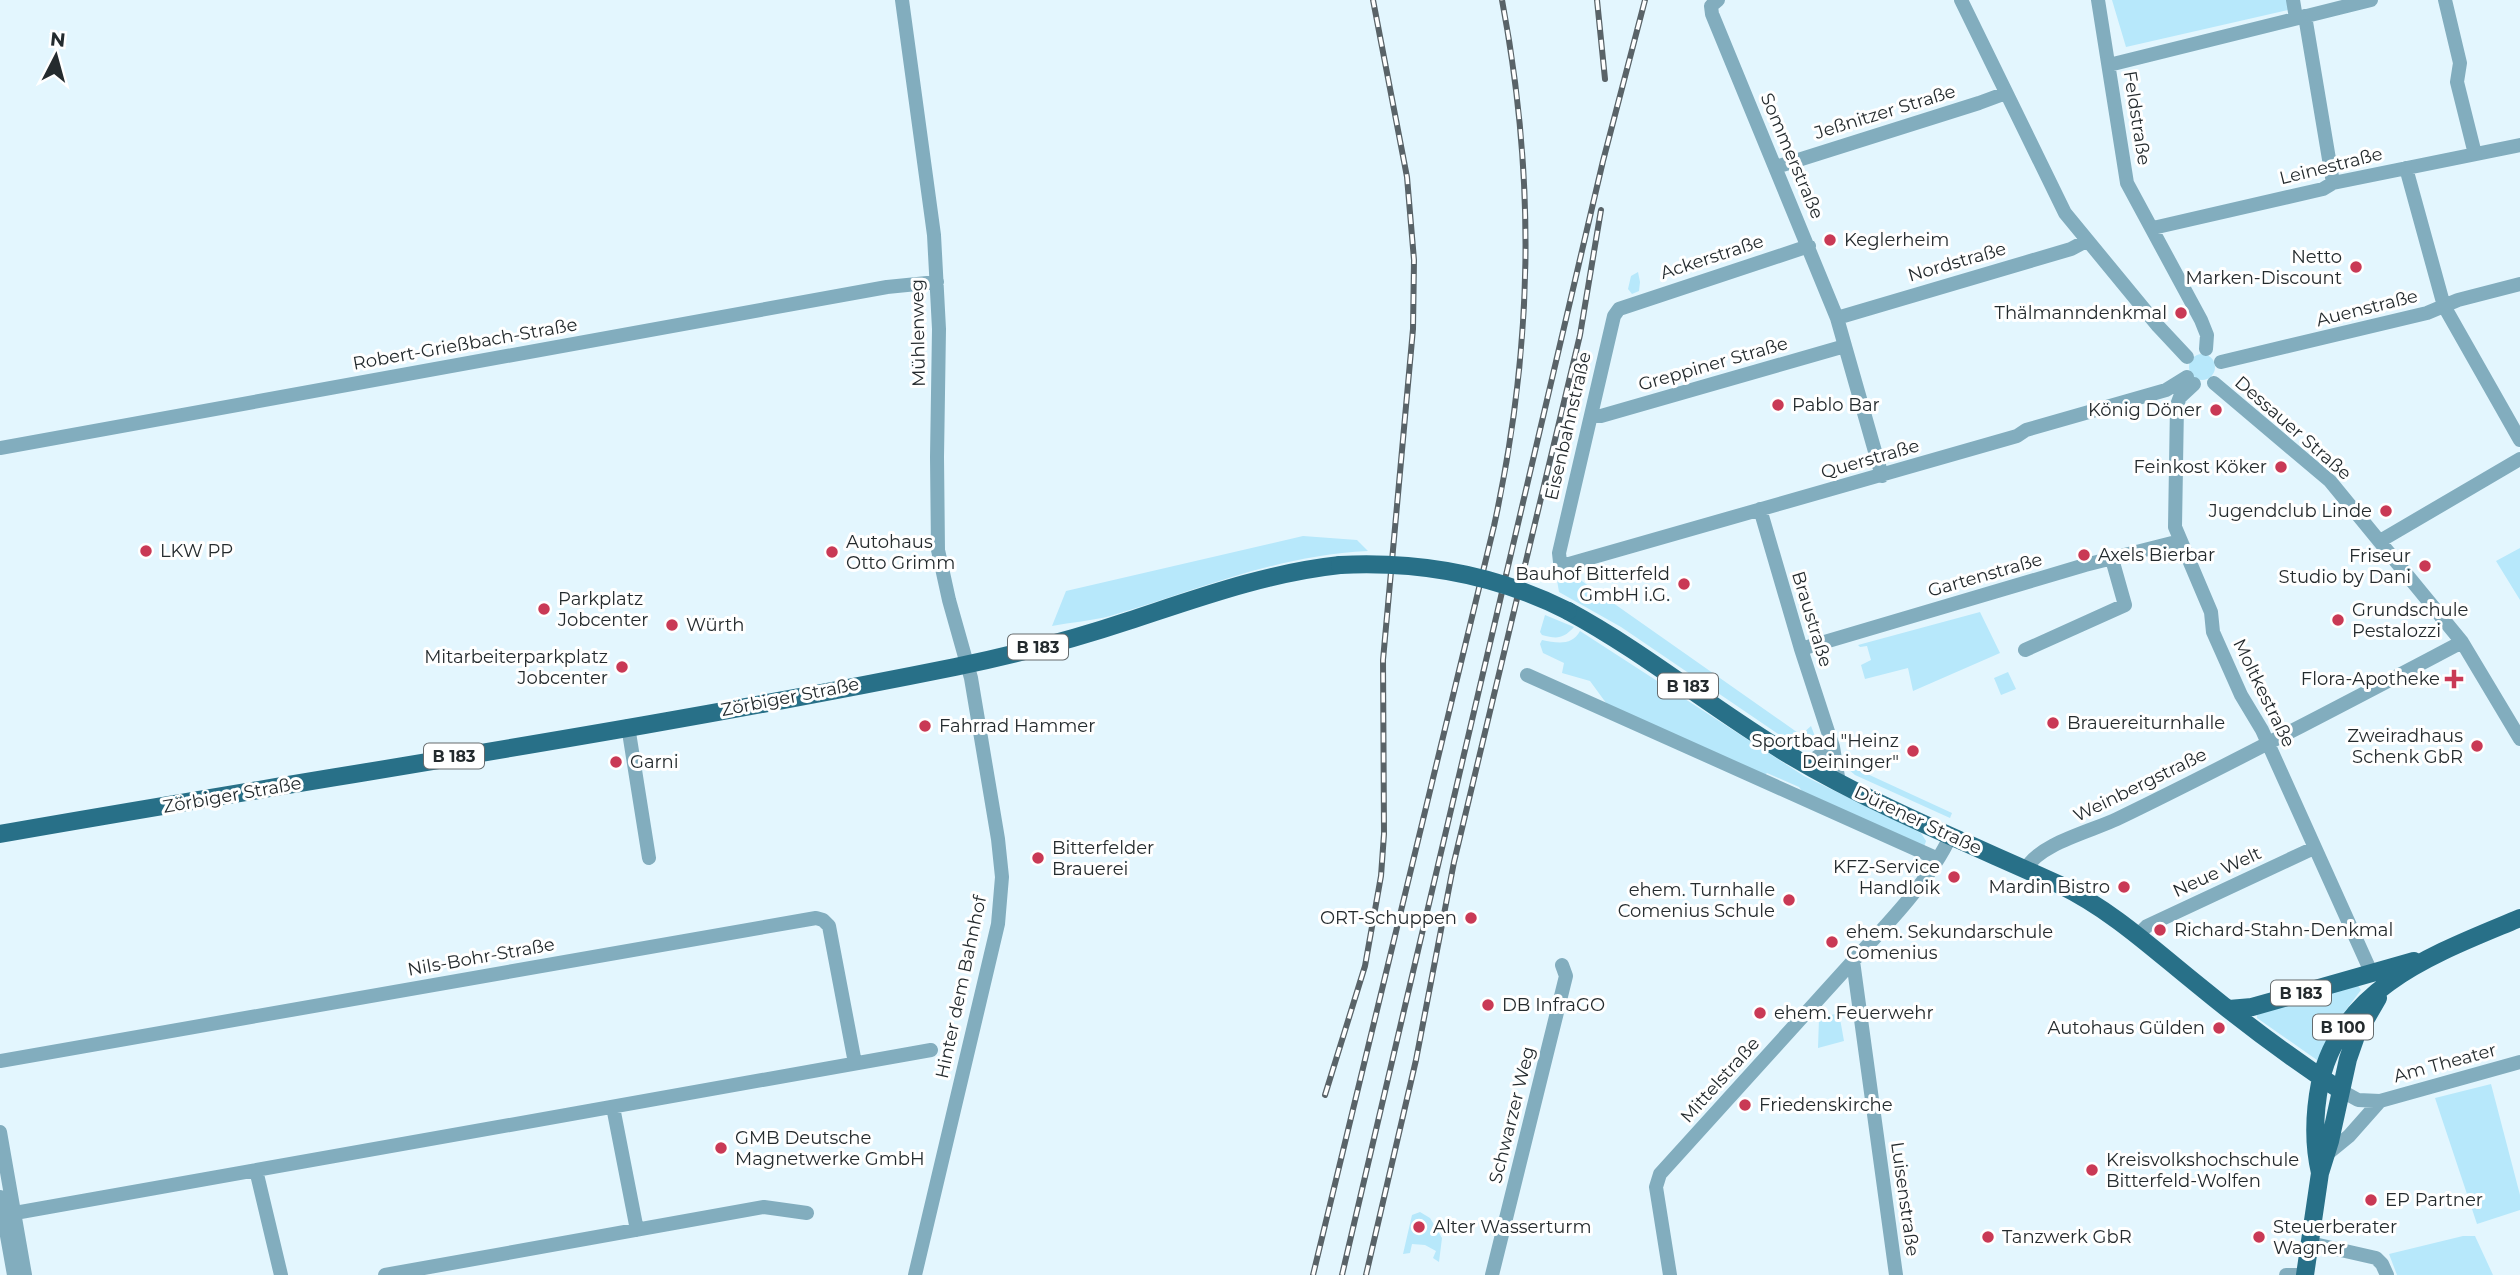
<svg xmlns="http://www.w3.org/2000/svg" width="2520" height="1275" font-family="Montserrat,sans-serif">
<style>
.green{fill:#b7e8fb}
.lines{fill:none;stroke-linecap:round;stroke-linejoin:round}
.minor{stroke:#82adbe;stroke-width:14}
.major{stroke:#287088;stroke-width:18}
.rail-casing{stroke:#596368;stroke-width:6}
.rail{stroke:#fff;stroke-width:3.5;stroke-dasharray:10;stroke-linecap:butt}
.major-bridge{stroke:#287088;stroke-width:18}
.poi-dot{fill:#c93955;stroke:#fff;stroke-width:2.5}
.labels{text-anchor:middle;dominant-baseline:central;stroke-width:6;stroke-linejoin:round;paint-order:stroke}
.shield{fill:#fff;stroke:#666b6d;stroke-width:2}
.shield-label{font-size:16px;font-weight:bold;fill:#242b2e}
.street-label{font-size:18px;fill:#242b2e;stroke:#fff}
.poi-label{font-size:18px;fill:#242b2e;stroke:#fff;text-anchor:start}
</style>
<rect width="100%" height="100%" fill="#e3f6fe"/>
<path class="green" d="M2112,0H2287L2288,10L2126,47Z
M1638,272L1640,282L1639,291L1632,294L1628,289L1631,276Z
M2189 367a13 13 0 1 1 26 0a13 13 0 1 1-26 0Z
M1303,536L1357,540L1368,551C1272,556 1200,590 1110,616C1092,621 1071,622 1052,626L1066,591Z
M2520,548V600L2496,561Z
M1569,572L1801,735L1811,726L1816,739L1813,747L1807,750L1800,749L1621,627L1559,592L1557,580Z
M1980,612L2000,653L1913,691L1908,668L1865,679L1861,665L1871,660L1867,646L1860,647L1858,645Z
M1545,615L1574,627C1563,639 1557,639 1542,635L1540,632Z
M1580,631L1804,776L1921,833L1926,841L1924,847L1805,795L1799,787L1767,773L1763,777L1609,707L1590,681L1562,673L1564,663L1543,653L1540,644L1542,640C1557,643 1572,646 1580,631Z
M2008,672L2016,689L2001,695L1994,678Z
M1850,766L1952,813L1950,818L1855,775L1847,768Z
M2357,984L2361,990L2336,1023L2320,1059L2317,1060L2257,1018V1014Z
M1839,1013L1844,1041L1818,1048L1819,1018Z
M2491,1084L2520,1195V1210L2477,1224L2435,1098Z
M1420,1212L1430,1218L1442,1238L1439,1262L1433,1258L1436,1251L1425,1245L1412,1244L1410,1253L1403,1254L1412,1215Z
M2463,1236H2475L2493,1275H2397L2389,1254Z"/>
<g class="lines">
<path class="minor" d="M902,0L934,235L939,329L937,457L938,550L949,600L971,678L998,839L1002,877L998,924L915,1275
M1718,0L1711,6L1712,14L1837,318L1882,476
M1961,0L2065,213L2158,326L2187,357
M2098,0L2127,183L2201,320L2207,335L2206,349
M2293,0L2296,18
M2445,0L2460,63L2457,82L2475,154
M2305,16L2333,183
M2109,65L2371,0
M1776,167L1979,103L2006,93
M2406,168L2444,306L2520,440
M2153,228L2323,189L2333,183L2520,145
M1809,246L1619,309L1614,316L1559,553L1560,562L1569,564L2017,436L2026,430L2166,390L2187,377
M1837,318L2071,249L2086,241
M2221,362L2427,313L2458,300L2520,284
M2214,383L2330,481L2462,642L2520,739
M2194,384L2180,397L2177,405L2175,527L2211,612L2213,632L2241,695L2262,730L2371,972
M1591,416H1601L1845,346
M0,448L887,287L937,282
M1760,509L1801,649L1833,747L1839,783
M2380,541L2520,459
M1801,649L2085,565L2180,541
M2025,650L2125,605L2112,559
M1527,675L1938,859
M628,726L649,858
M1806,765L1820,755L1829,740
M2026,869C2038,844 2092,831 2117,819C2233,763 2348,702 2462,642
M2138,935L2147,926L2314,848
M1853,961L1896,1275
M0,1061L816,918L823,920L829,926L855,1063
M2340,1090L2358,1100L2380,1101L2520,1062
M613,1107L637,1230
M0,1132L25,1275
M2327,1154L2349,1136L2380,1101
M256,1170L281,1275
M0,1197L14,1275
M15,1213L931,1050
M2310,1243L2376,1258L2382,1264L2387,1275
M385,1275L764,1207L807,1213
M1492,1275L1566,976L1562,965
M1670,1275L1656,1187L1660,1174C1725,1103 1789,1032 1853,961C1886,926 1931,879 1951,835
M2286,1275H2305"/>
<path class="major" d="M1568,611C1646,653 1715,711 1791,756C1877,807 1970,844 2060,885C2113,911 2153,949 2198,985C2243,1022 2291,1058 2340,1090
M0,834C318,778 638,731 955,667C1013,655 1071,640 1128,621C1198,598 1266,573 1340,565
M2229,1009L2252,1007L2414,961
M2320,1173C2313,1143 2314,1114 2320,1083C2342,985 2437,953 2520,918
M2305,1275L2320,1173L2330,1141L2348,1059L2356,1036L2378,998"/>
<g class="rail-casing">
<path id="rail" d="M1597,0L1605,79
M1325,1095L1365,966L1381,876L1384,834L1383,660L1413,329L1414,260L1407,177L1373,0
M1313,1275L1494,526C1533,347 1536,180 1502,0
M1342,1275L1603,161L1645,0
M1366,1275L1416,1060L1454,862L1580,335L1601,210"/>
</g>
<use href="#rail" class="rail"/>
<path class="major-bridge" d="M1340,565C1420,561 1495,574 1568,611"/>
</g>
<g class="poi-dot">
<circle cx="1830" cy="240" r="7"/>
<circle cx="2356" cy="267" r="7"/>
<circle cx="2181" cy="313" r="7"/>
<circle cx="1778" cy="405" r="7"/>
<circle cx="2216" cy="410" r="7"/>
<circle cx="2281" cy="467" r="7"/>
<circle cx="2386" cy="511" r="7"/>
<circle cx="146" cy="551" r="7"/>
<circle cx="832" cy="552" r="7"/>
<circle cx="2084" cy="555" r="7"/>
<circle cx="2425" cy="566" r="7"/>
<circle cx="1684" cy="584" r="7"/>
<circle cx="544" cy="609" r="7"/>
<circle cx="2338" cy="620" r="7"/>
<circle cx="672" cy="625" r="7"/>
<circle cx="622" cy="667" r="7"/>
<path d="M2450.5 668.5h7v7h7v7h-7v7h-7v-7h-7v-7h7z"/>
<circle cx="2053" cy="723" r="7"/>
<circle cx="925" cy="726" r="7"/>
<circle cx="2477" cy="746" r="7"/>
<circle cx="1913" cy="751" r="7"/>
<circle cx="616" cy="762" r="7"/>
<circle cx="1038" cy="858" r="7"/>
<circle cx="1954" cy="877" r="7"/>
<circle cx="2124" cy="887" r="7"/>
<circle cx="1789" cy="900" r="7"/>
<circle cx="1471" cy="918" r="7"/>
<circle cx="2160" cy="930" r="7"/>
<circle cx="1832" cy="942" r="7"/>
<circle cx="1488" cy="1005" r="7"/>
<circle cx="1760" cy="1013" r="7"/>
<circle cx="2219" cy="1028" r="7"/>
<circle cx="1745" cy="1105" r="7"/>
<circle cx="721" cy="1148" r="7"/>
<circle cx="2092" cy="1170" r="7"/>
<circle cx="2371" cy="1200" r="7"/>
<circle cx="1419" cy="1227" r="7"/>
<circle cx="1988" cy="1237" r="7"/>
<circle cx="2259" cy="1237" r="7"/>
</g>
<g class="labels">
<g class="shield">
<rect x="1008" y="634.5" width="60" height="25" rx="5"/>
<rect x="1658" y="673.5" width="60" height="25" rx="5"/>
<rect x="424" y="743.5" width="60" height="25" rx="5"/>
<rect x="2271" y="980.5" width="60" height="25" rx="5"/>
<rect x="2313" y="1014.5" width="60" height="25" rx="5"/>
</g>
<g class="shield-label">
<text x="1038" y="647">B 183</text>
<text x="1688" y="686">B 183</text>
<text x="454" y="756">B 183</text>
<text x="2301" y="993">B 183</text>
<text x="2343" y="1027">B 100</text>
</g>
<g class="street-label">
<text transform="translate(1885 112) rotate(-17)">Jeßnitzer Straße</text>
<text transform="translate(2137 118) rotate(81)">Feldstraße</text>
<text transform="translate(1792 156) rotate(67)">Sommerstraße</text>
<text transform="translate(2331 166) rotate(-14)">Leinestraße</text>
<text transform="translate(1712 257) rotate(-18)">Ackerstraße</text>
<text transform="translate(1957 262) rotate(-16)">Nordstraße</text>
<text transform="translate(2367 308) rotate(-14)">Auenstraße</text>
<text transform="translate(918 333) rotate(-91)">Mühlenweg</text>
<text transform="translate(465 344) rotate(-10)">Robert-Grießbach-Straße</text>
<text transform="translate(1713 364) rotate(-16)">Greppiner Straße</text>
<text transform="translate(1568 426) rotate(-77)">Eisenbahnstraße</text>
<text transform="translate(2293 428) rotate(41)">Dessauer Straße</text>
<text transform="translate(1870 459) rotate(-16)">Querstraße</text>
<text transform="translate(1985 575) rotate(-16)">Gartenstraße</text>
<text transform="translate(1812 619) rotate(73)">Braustraße</text>
<text transform="translate(2264 693) rotate(64)">Moltkestraße</text>
<text transform="translate(790 697) rotate(-11)">Zörbiger Straße</text>
<text transform="translate(2140 785) rotate(-26)">Weinbergstraße</text>
<text transform="translate(232 795) rotate(-10)">Zörbiger Straße</text>
<text transform="translate(1918 820) rotate(25)">Dürener Straße</text>
<text transform="translate(2217 872) rotate(-25)">Neue Welt</text>
<text transform="translate(481 957) rotate(-10)">Nils-Bohr-Straße</text>
<text transform="translate(961 987) rotate(-78)">Hinter dem Bahnhof</text>
<text transform="translate(2445 1063) rotate(-15)">Am Theater</text>
<text transform="translate(1720 1080) rotate(-48)">Mittelstraße</text>
<text transform="translate(1512 1115) rotate(-76)">Schwarzer Weg</text>
<text transform="translate(1905 1199) rotate(82)">Luisenstraße</text>
</g>
<g class="poi-label">
<text x="1844" y="240">Keglerheim</text>
<text x="2342" y="257" text-anchor="end">Netto<tspan x="2342" dy="21">Marken-Discount</tspan></text>
<text x="2167" y="313" text-anchor="end">Thälmanndenkmal</text>
<text x="1792" y="405">Pablo Bar</text>
<text x="2202" y="410" text-anchor="end">König Döner</text>
<text x="2267" y="467" text-anchor="end">Feinkost Köker</text>
<text x="2372" y="511" text-anchor="end">Jugendclub Linde</text>
<text x="846" y="542">Autohaus<tspan x="846" dy="21">Otto Grimm</tspan></text>
<text x="160" y="551">LKW PP</text>
<text x="2098" y="555">Axels Bierbar</text>
<text x="2411" y="556" text-anchor="end">Friseur<tspan x="2411" dy="21">Studio by Dani</tspan></text>
<text x="1670" y="574" text-anchor="end">Bauhof Bitterfeld<tspan x="1670" dy="21">GmbH i.G.</tspan></text>
<text x="558" y="599">Parkplatz<tspan x="558" dy="21">Jobcenter</tspan></text>
<text x="2352" y="610">Grundschule<tspan x="2352" dy="21">Pestalozzi</tspan></text>
<text x="686" y="625">Würth</text>
<text x="608" y="657" text-anchor="end">Mitarbeiterparkplatz<tspan x="608" dy="21">Jobcenter</tspan></text>
<text x="2440" y="679" text-anchor="end">Flora-Apotheke</text>
<text x="2067" y="723">Brauereiturnhalle</text>
<text x="939" y="726">Fahrrad Hammer</text>
<text x="2463" y="736" text-anchor="end">Zweiradhaus<tspan x="2463" dy="21">Schenk GbR</tspan></text>
<text x="1899" y="741" text-anchor="end">Sportbad "Heinz<tspan x="1899" dy="21">Deininger"</tspan></text>
<text x="630" y="762">Garni</text>
<text x="1052" y="848">Bitterfelder<tspan x="1052" dy="21">Brauerei</tspan></text>
<text x="1940" y="867" text-anchor="end">KFZ-Service<tspan x="1940" dy="21">Handloik</tspan></text>
<text x="2110" y="887" text-anchor="end">Mardin Bistro</text>
<text x="1775" y="890" text-anchor="end">ehem. Turnhalle<tspan x="1775" dy="21">Comenius Schule</tspan></text>
<text x="1457" y="918" text-anchor="end">ORT-Schuppen</text>
<text x="2174" y="930">Richard-Stahn-Denkmal</text>
<text x="1846" y="932">ehem. Sekundarschule<tspan x="1846" dy="21">Comenius</tspan></text>
<text x="1502" y="1005">DB InfraGO</text>
<text x="1774" y="1013">ehem. Feuerwehr</text>
<text x="2205" y="1028" text-anchor="end">Autohaus Gülden</text>
<text x="1759" y="1105">Friedenskirche</text>
<text x="735" y="1138">GMB Deutsche<tspan x="735" dy="21">Magnetwerke GmbH</tspan></text>
<text x="2106" y="1160">Kreisvolkshochschule<tspan x="2106" dy="21">Bitterfeld-Wolfen</tspan></text>
<text x="2385" y="1200">EP Partner</text>
<text x="1433" y="1227">Alter Wasserturm</text>
<text x="2273" y="1227">Steuerberater<tspan x="2273" dy="21">Wagner</tspan></text>
<text x="2002" y="1237">Tanzwerk GbR</text>
</g>
</g>
<g transform="translate(56 56) rotate(6)" stroke="#ffffff" stroke-width="5" paint-order="stroke">
<path d="M0-5L12 26L0 18L-12 26Z" fill="#242b2e"/>
<text y="-10" font-size="19" font-weight="bold" text-anchor="middle" fill="#242b2e">N</text>
</g>
</svg>
